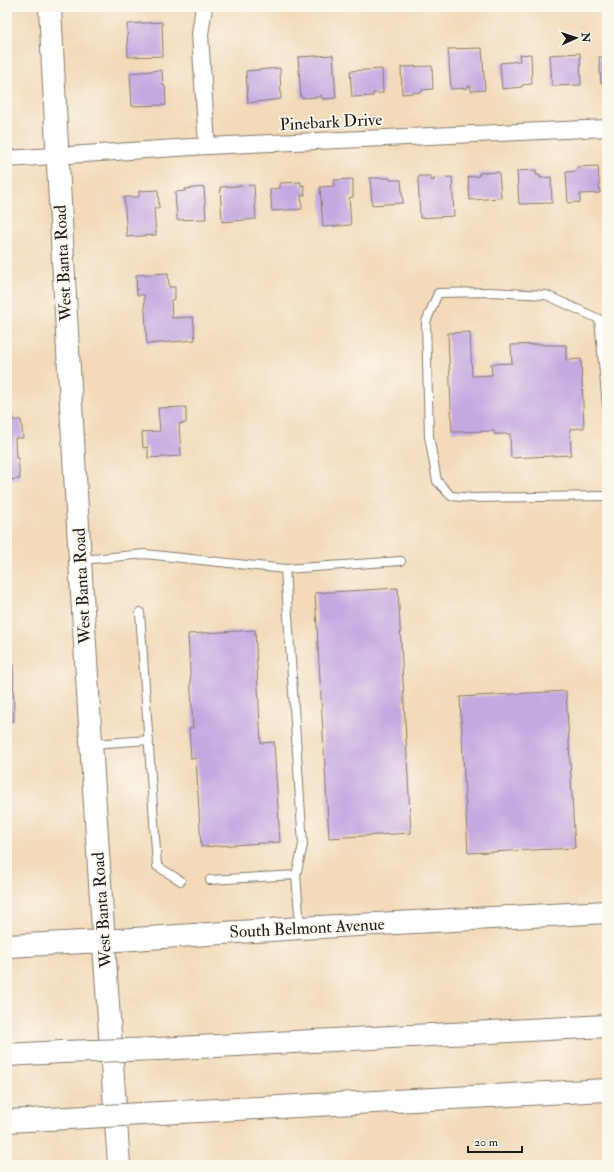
<svg xmlns="http://www.w3.org/2000/svg" width="614" height="1172" font-family="'IM FELL Double Pica',serif">
<style>
.building{fill:#c4a9e1}
.lines{fill:none;stroke-linecap:round;stroke-linejoin:round}
.lane-casing{stroke:#877b6b;stroke-width:10}
.street-casing{stroke:#877b6b;stroke-width:18}
.secondary-casing{stroke:#877b6b;stroke-width:24}
.highway-casing{stroke:#877b6b;stroke-width:24}
.lane{stroke:#fff;stroke-width:8}
.street{stroke:#fff;stroke-width:16}
.secondary{stroke:#fff;stroke-width:22}
.highway{stroke:#fff;stroke-width:22}
.highway-bridge-casing{stroke:#877b6b;stroke-width:24;stroke-linecap:butt}
.highway-bridge{stroke:#fff;stroke-width:22}
.labels{text-anchor:middle;dominant-baseline:central;stroke-width:3.5;stroke-linejoin:round;paint-order:stroke}
.street-label{font-size:17px;fill:#1c1c1c;stroke:#fbf7ec}
</style>
<rect width="100%" height="100%" fill="#fbf7ec"/>
<filter id="ink" filterUnits="userSpaceOnUse"><feTurbulence type="fractalNoise" baseFrequency=".025" numOctaves="2"/><feDisplacementMap in="SourceGraphic" scale="8" xChannelSelector="R" yChannelSelector="G"/><feConvolveMatrix kernelMatrix="1 2 1 2 8 2 1 2 1" color-interpolation-filters="sRGB"/></filter>
<filter id="wash" filterUnits="userSpaceOnUse"><feTurbulence type="fractalNoise" baseFrequency=".012" numOctaves="4" result="noise"/><feDisplacementMap in="SourceGraphic" scale="16" xChannelSelector="R" yChannelSelector="G"/><feGaussianBlur stdDeviation="0.9" result="paint"/><feColorMatrix in="noise" values="0 0 0 0 0 0 0 0 0 0 0 0 0 0 0 0 0 1.4 0 .05"/><feComposite in="paint" operator="in"/></filter>
<g filter="url(#wash)">
<rect width="100%" height="100%" fill="#f2daba"/>
<g id="blocks">
<path class="building" d="M270,7H281L272,11Z
M162,22L163,56L128,57L127,24Z
M482,48L485,90L471,91V86H468V88L451,89L448,49Z
M580,53L581,85L552,86L550,55Z
M531,54L532,84L522,85V87L502,89L500,63L520,61L519,55Z
M333,55L336,98L322,99L321,95H320V97L301,98L298,57Z
M599,57H607V83H601Z
M432,66L433,89L422,90V92L402,94L401,67Z
M280,68L281,99L248,103L246,71Z
M382,69L383,93H373V96L352,97L350,71Z
M162,70L163,86H165L166,105L132,106L130,73Z
M598,166L600,193L580,194V202L568,203L566,172L577,171V167Z
M536,170V175H540V178L551,177L552,203L519,204L517,171Z
M499,172L501,198L470,200L468,177L479,176V173Z
M418,176H431V180L434,181V178L452,177L454,216L420,218Z
M370,178H390V180H401L403,203L372,205Z
M353,179V197L349,198L351,225L323,227L320,187L334,186V180Z
M301,182V186L304,185L305,195H301L302,209L272,211L270,189L280,188V183Z
M254,185L256,219L222,222L220,187Z
M204,187L206,219L177,220L175,192L185,191V189Z
M158,190L159,208H154L156,235L127,237L124,197H139V191Z
M168,273L169,287H175V299L171,300L172,318L193,317L195,340L147,344L144,295H137L136,275Z
M470,332L472,376L492,375L491,364L512,363L511,345L542,344L543,345H566V360L581,359L584,428L570,429L571,455L511,458L510,434H494V431L452,432L448,333Z
M186,407V423L179,424L181,456L148,458V447L143,448L142,432L160,431L158,408Z
M7,414H13V420H21L23,438H15L16,458H18L20,479L7,480Z
M398,588L411,833L329,838L315,593Z
M255,630L261,743L274,742L280,842L201,847L196,758L191,759L189,728H193L188,634Z
M7,665H13L14,721H7Z
M566,691L575,848L468,853L460,697Z"/>
</g>
</g>
<g filter="url(#ink)">
<use href="#blocks" fill-opacity="0" stroke="#877b6b" stroke-width="1"/>
<g class="lines">
<g class="lane-casing">
<path id="lane" d="M607,406L599,319L546,295L490,292L438,293L426,322L429,436L437,481L451,496L473,498L607,496
M81,560L145,554L285,569L303,845L296,875L300,927
M285,569L401,561
M140,612L157,866L181,881
M92,744L149,740
M210,880L296,875"/>
</g>
<g class="street-casing">
<path id="street" d="M204,7L200,34L207,146
M7,159L207,146L607,128"/>
</g>
<g class="secondary-casing">
<path id="secondary" d="M50,7C69,393 92,779 119,1165
M7,946L103,941L300,928L607,912"/>
</g>
<g class="highway-casing">
<path id="highway" d="M158,1049L607,1026
M7,1055L62,1052
M160,1113L607,1090
M7,1121L68,1118"/>
</g>
<use href="#lane" class="lane"/>
<use href="#street" class="street"/>
<use href="#secondary" class="secondary"/>
<use href="#highway" class="highway"/>
<g class="highway-bridge-casing">
<path id="highway-bridge" d="M62,1052L158,1049
M68,1118L160,1113"/>
</g>
<use href="#highway-bridge" class="highway-bridge"/>
</g>
</g>
<g class="labels">
<g class="street-label">
<text transform="translate(331 122) rotate(-3)">Pinebark Drive</text>
<text transform="translate(63 263) rotate(-93)">West Banta Road</text>
<text transform="translate(82 586) rotate(-93)">West Banta Road</text>
<text transform="translate(102 910) rotate(-94)">West Banta Road</text>
<text transform="translate(307 928) rotate(-3)">South Belmont Avenue</text>
</g>
</g>
<rect width="614" height="1172" fill="none" stroke="#fbf7ec" stroke-width="24"/>
<g transform="translate(576 38) rotate(87)" stroke="#fbf7ec" stroke-width="3" paint-order="stroke">
<path d="M0-3L7 15L0 10L-7 15Z" fill="#1c1c1c"/>
<text y="-6" font-size="11" font-weight="bold" text-anchor="middle" fill="#1c1c1c">N</text>
</g>
<path d="M468 1146v6h54v-6" fill="none" stroke="#1c1c1c" stroke-width="2"/>
<text x="474" y="1146" font-size="12" fill="#1c1c1c" stroke="#fbf7ec" stroke-width="3" paint-order="stroke">20 m</text>
</svg>
